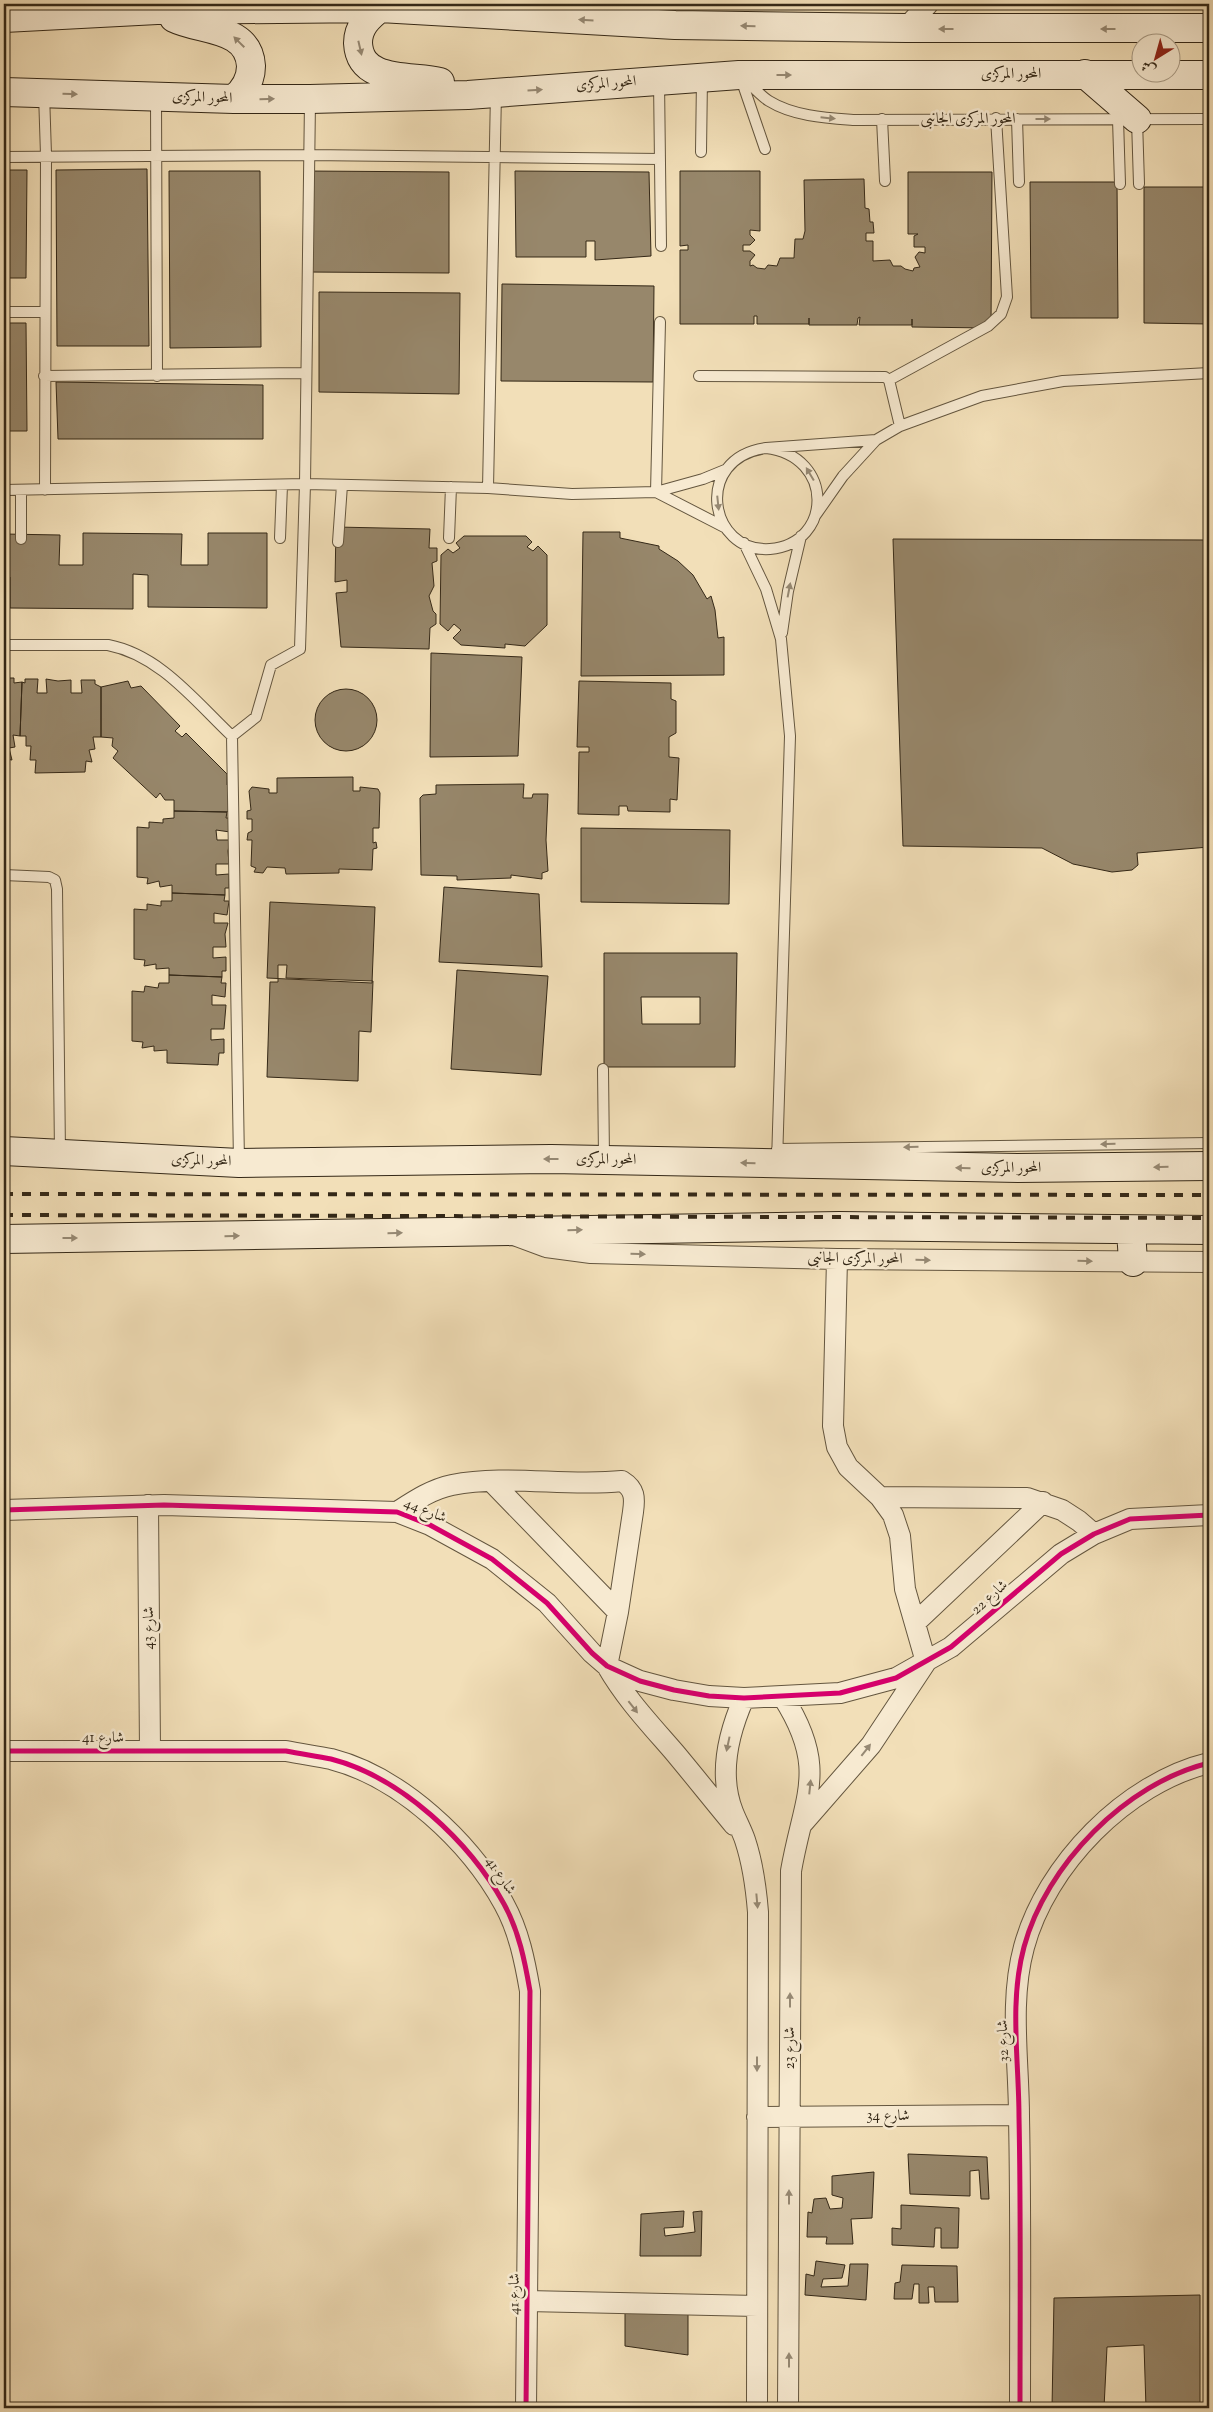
<svg xmlns="http://www.w3.org/2000/svg" width="1213" height="2412" font-family="'Sorts Mill Goudy',Amiri,serif">
<style>
.building{fill:#97876b;stroke:#342817;fill-rule:evenodd}
.lines{fill:none;stroke-linecap:round;stroke-linejoin:round}
.service-casing{stroke:#64563f;stroke-width:12}
.minor-casing{stroke:#64563f;stroke-width:22}
.secondary-casing{stroke:#342817;stroke-width:30}
.service{stroke:#f7ead1;stroke-width:10}
.minor{stroke:#f7ead1;stroke-width:20}
.secondary{stroke:#f7ead1;stroke-width:28}
.rail{stroke:#342817;stroke-width:4;stroke-dasharray:9 9;stroke-linecap:butt}
.cycleway-casing{stroke:#f7ead1;stroke-width:8}
.cycleway{stroke:#d6006c;stroke-width:5}
.oneway{fill:#968974}
.labels{text-anchor:middle;dominant-baseline:central;stroke-width:5;stroke-linejoin:round;paint-order:stroke}
.street-label{font-size:15px;fill:#342817;stroke:#f7ead1}
</style>
<rect width="100%" height="100%" fill="#f2dfb8"/>
<filter id="stains"><feTurbulence type="fractalNoise" baseFrequency=".004" numOctaves="4"/><feColorMatrix values="0 0 0 0 .2 0 0 0 0 .09 0 0 0 0 .02 0 0 0 .5 -.17"/></filter>
<radialGradient id="worn" r=".72"><stop offset=".6" stop-color="#630" stop-opacity="0"/><stop offset="1" stop-color="#630" stop-opacity=".3"/></radialGradient>
<path class="building" d="M147,169L149,346H57L56,170Z
M4,170H27L26,278H4Z
M169,171H260L261,347L170,348Z
M308,171L449,172V273L308,272Z
M515,171L649,172L651,256L595,260V241H586V257H516Z
M680,171H760V231L750,230V235L755,240L750,245H743V251H750L755,255L750,261V266L753,265L757,268L765,269L768,265L777,266L780,258H794L795,239H803L805,231L804,180L864,179L865,208L869,209L870,222H873L874,233H866V241H873V261L890,260L893,266H901L905,269L913,271L914,268L920,267L915,257L919,252L925,253V247H914V236L918,234H908V172H992L991,328L912,327V319V325H859L860,317L858,318L857,325H809V318V324H757V316H754V324H680V250H688V245L680,246Z
M1030,182H1117L1118,318H1031Z
M1144,187H1209V324L1144,323Z
M502,284L654,286L653,382L501,381Z
M319,292L460,293L459,394L319,392Z
M4,323H26L27,431H4Z
M56,382L263,385V439H58Z
M336,527L430,529L429,548H437V561L432,563L434,586L429,596L433,611L436,614V624L430,628L429,649L341,647L336,593L347,592V580L335,582Z
M583,532H620V538L659,546V549L678,561L693,575L707,599L711,596L715,610L718,638L724,637V675L581,676Z
M83,533L182,534L181,565H208V533H267V608L148,607V575L133,574V609L10,608V577H4V534L60,535L59,565H83Z
M464,536H526L532,542L527,547L533,551L538,546L547,555V625L525,646L505,644V648L461,645L453,638L461,630L454,624L448,631L440,624L441,555L448,549L453,553L460,548L456,543Z
M893,539L1209,540V847L1137,853L1138,865L1132,870L1112,872L1073,864L1042,848L903,846Z
M431,653L522,657L518,756L430,757Z
M4,678H14V683L22,682L20,736L13,735L15,747L9,748L12,760L5,759L4,770Z
M25,679H38L37,693H47L46,679L58,681L71,680V693H82L81,680H95V684L101,687V737H93L95,749L89,750L92,762L86,761L85,772L35,773L36,760H30L31,746H26V736H20L22,682L25,683Z
M128,681L131,688L141,686L180,726L175,731L182,737L186,733L227,774V785L232,784L231,808L227,812L174,811V800H165L160,793L156,798L113,758L118,751L112,746L113,738L101,737V687Z
M579,681L671,683V699L676,701V733L669,737V757L679,758L677,800L670,799V812L628,811L627,806H619V815L578,814L579,752H589V747H577Z
M315 720a31 31 0 1 1 62 0a31 31 0 1 1-62 0Z
M353,777V791H360V787L378,789L380,793L379,828H373V843L376,842L377,848L373,849L372,870L339,869V873L286,874L285,868L267,867L263,873L254,872L256,868L251,866L252,840H247L248,833L252,831V819H247V811L251,810L249,791L252,787L269,789V793H277V778Z
M524,784L523,798H532L533,794H548L546,840L548,871L542,873V879L511,875V878L457,880V876L421,875L420,798L423,795L436,794V785Z
M174,811L227,812L226,818H231L230,832L216,830L217,840H230L228,851L229,864H216V875L229,874V888H225V895L172,893V885L160,887L159,881L147,884L148,878L137,877V827L149,828V822L163,823V819L174,818Z
M581,828L730,830L729,904L581,902Z
M444,887L539,894L542,967L439,962Z
M172,893L225,895L224,901H229L227,915L214,913V923H228L225,934L226,947H213V958L226,957V971H222V977L169,975V968L156,969V964L144,966L145,960L134,959V909L147,910V904L161,906V901H172Z
M270,902L375,907L372,983L267,978Z
M604,953H737L735,1067H604ZM641,997H700V1024H642Z
M278,965H287L286,978L373,981L371,1032L359,1031L358,1081L267,1077L270,982H278Z
M457,970L548,976L541,1075L451,1069Z
M169,975L222,977L221,983H226L225,997L212,995V1005H226L224,1029H211V1040L224,1039V1053H219L218,1065L167,1063V1050L154,1051V1046L142,1048L143,1042L132,1041V991L144,992L145,986L158,988L159,983H169Z
M908,2154L987,2157L989,2199H981L979,2170L970,2171V2196L910,2194Z
M874,2172L872,2218L851,2219L853,2244H826L827,2237H807L808,2212L812,2213L814,2199L826,2198L830,2209L842,2208L843,2198L832,2195V2176Z
M901,2205L959,2208L958,2248H941V2228H935L934,2247L892,2245V2228L901,2229Z
M684,2211L683,2227L664,2228L665,2236L695,2232L693,2212L702,2211L701,2256H640L641,2214Z
M816,2261L845,2265L842,2278L823,2279L821,2287L848,2286L850,2264H868L866,2300L805,2295L806,2274L814,2276Z
M902,2265L957,2266L958,2302H935L934,2287H928L929,2303H919V2284H914L912,2299H894L895,2283L900,2282Z
M1200,2295V2408H1146L1144,2345L1107,2347L1104,2408H1052L1054,2298Z
M625,2309L688,2313V2355L625,2346Z"/>
<g class="lines">
<g class="service-casing">
<path id="service" d="M740,76L765,149
M746,80C753,87 761,96 769,101C793,116 826,118 853,120L1209,119
M659,81L661,246
M44,93L46,155L45,490
M156,98L157,376
M882,119L885,181
M1017,119L1019,182
M1118,119L1120,184
M1137,120L1139,184
M701,152L702,78
M4,157L308,155L660,159
M4,312H45
M44,376L305,373
M699,376L885,377L889,380L900,426
M889,380L988,326L1001,314L1007,297L996,118
M766,448C835,456 833,544 770,549C708,553 693,458 766,448L876,440
M488,488L496,93
M4,490L305,484L488,488L572,494L656,492L703,479L725,470
M21,490V539
M656,492L660,322
M656,492L726,528
M815,516L843,476L876,440L900,426L982,396L1063,381L1209,373
M280,538L282,485
M449,538L451,487
M338,542L342,485
M744,543L766,589L781,639L790,736L777,1162
M782,633L788,591L801,536
M4,645H108C160,655 195,701 232,736L256,717L271,665L300,649L305,484L310,101
M232,736L239,1162
M4,875L49,877L55,880L57,889L60,1153
M603,1069L604,1158
M777,1149L1209,1143"/>
</g>
<g class="minor-casing">
<path id="minor" d="M906,28L928,4
M511,1234L546,1247L591,1253L837,1259L1209,1262
M492,1482L618,1612
M880,1497L1027,1498L1062,1510L1079,1521L1094,1534
M148,1505L150,1751
M4,1510L164,1505L397,1512L430,1525L492,1559L547,1603L592,1653L607,1666L640,1681L674,1690L709,1696L744,1698L840,1693L896,1678L951,1647L1061,1554L1094,1534L1130,1519L1209,1515
M397,1512C414,1501 432,1489 452,1485C507,1474 566,1487 622,1481C635,1489 635,1498 633,1512L618,1612L607,1666C626,1699 650,1724 675,1753C695,1777 714,1801 734,1825
M915,1623L1043,1502
M783,1697C829,1769 804,1796 791,1871L788,2408
M744,1698C728,1734 718,1774 733,1812C737,1822 742,1831 745,1840C753,1864 756,1887 758,1912L757,2408
M4,1751H286C301,1754 316,1756 331,1759C401,1777 470,1842 504,1904C519,1931 525,1962 530,1991L526,2408
M803,1823L871,1745L926,1662L905,1589L900,1536L893,1515L880,1497L848,1467L837,1447L833,1426L837,1259
M757,2117L1019,2115
M527,2301L757,2306
M1020,2408C1020,2311 1021,2214 1019,2117C1019,2061 1009,2002 1024,1947C1046,1865 1126,1783 1209,1763"/>
</g>
<g class="secondary-casing">
<path id="secondary" d="M380,8C368,17 358,27 358,43C360,84 412,75 440,82
M4,18L157,10L380,8L675,25L906,28H1209
M174,18C200,31 249,26 251,66C251,80 245,90 234,99
M1085,74L1137,119
M4,92L234,99H310L468,95L739,75H1209
M4,1151L239,1163L551,1159L1018,1168L1209,1166
M1131,1230L1133,1262
M4,1239L839,1226L1209,1230"/>
</g>
<use href="#service" class="service"/>
<use href="#minor" class="minor"/>
<use href="#secondary" class="secondary"/>
<path class="rail" d="M4,1194L1209,1195
M4,1215L1209,1218"/>
<g class="cycleway-casing">
<path id="cycleway" d="M4,1510L164,1505L397,1512L430,1525L492,1559L547,1603L592,1653L607,1666L640,1681L674,1690L709,1696L744,1698L840,1693L896,1678L951,1647L1061,1554L1094,1534L1130,1519L1209,1515
M4,1751H286C301,1754 316,1756 331,1759C401,1777 470,1842 504,1904C519,1931 525,1962 530,1991L526,2408
M1020,2408C1020,2311 1021,2214 1019,2117C1019,2061 1009,2002 1024,1947C1046,1865 1126,1783 1209,1763"/>
</g>
<use href="#cycleway" class="cycleway"/>
</g>
<defs><path id="oneway-solid" d="M-6-.8H1V-3.2L6.5 0L1 3.2V.8H-6Z" transform="scale(1.25)"/></defs>
<g class="oneway">
<use href="#oneway-solid" transform="translate(586 20) rotate(-177)"/>
<use href="#oneway-solid" transform="translate(748 26) rotate(-179)"/>
<use href="#oneway-solid" transform="translate(946 29) rotate(-180)"/>
<use href="#oneway-solid" transform="translate(1108 29) rotate(180)"/>
<use href="#oneway-solid" transform="translate(239 42) rotate(-135)"/>
<use href="#oneway-solid" transform="translate(360 48) rotate(77)"/>
<use href="#oneway-solid" transform="translate(784 75)"/>
<use href="#oneway-solid" transform="translate(535 90) rotate(-4)"/>
<use href="#oneway-solid" transform="translate(70 94) rotate(2)"/>
<use href="#oneway-solid" transform="translate(267 99) rotate(-1)"/>
<use href="#oneway-solid" transform="translate(828 118) rotate(6)"/>
<use href="#oneway-solid" transform="translate(1043 119)"/>
<use href="#oneway-solid" transform="translate(810 474) rotate(-121)"/>
<use href="#oneway-solid" transform="translate(718 503) rotate(84)"/>
<use href="#oneway-solid" transform="translate(789 590) rotate(-79)"/>
<use href="#oneway-solid" transform="translate(1108 1144) rotate(179)"/>
<use href="#oneway-solid" transform="translate(911 1147) rotate(179)"/>
<use href="#oneway-solid" transform="translate(551 1159) rotate(180)"/>
<use href="#oneway-solid" transform="translate(748 1163) rotate(-178)"/>
<use href="#oneway-solid" transform="translate(1161 1167) rotate(179)"/>
<use href="#oneway-solid" transform="translate(963 1168) rotate(-179)"/>
<use href="#oneway-solid" transform="translate(575 1230) rotate(-1)"/>
<use href="#oneway-solid" transform="translate(395 1233) rotate(-1)"/>
<use href="#oneway-solid" transform="translate(232 1236) rotate(-1)"/>
<use href="#oneway-solid" transform="translate(70 1238)"/>
<use href="#oneway-solid" transform="translate(638 1254) rotate(2)"/>
<use href="#oneway-solid" transform="translate(923 1260) rotate(1)"/>
<use href="#oneway-solid" transform="translate(1085 1261) rotate(1)"/>
<use href="#oneway-solid" transform="translate(633 1707) rotate(52)"/>
<use href="#oneway-solid" transform="translate(728 1744) rotate(102)"/>
<use href="#oneway-solid" transform="translate(866 1750) rotate(-52)"/>
<use href="#oneway-solid" transform="translate(810 1787) rotate(-84)"/>
<use href="#oneway-solid" transform="translate(757 1901) rotate(85)"/>
<use href="#oneway-solid" transform="translate(790 2000) rotate(-90)"/>
<use href="#oneway-solid" transform="translate(757 2064) rotate(90)"/>
<use href="#oneway-solid" transform="translate(789 2197) rotate(-90)"/>
<use href="#oneway-solid" transform="translate(789 2360) rotate(-90)"/>
</g>
<g class="labels">
<g class="street-label">
<text x="1011" y="74">المحور المركزى</text>
<text transform="translate(606 84) rotate(-4)">المحور المركزى</text>
<text transform="translate(202 98) rotate(2)">المحور المركزى</text>
<text x="968" y="119">المحور المركزى الجانبى</text>
<text transform="translate(606 1160) rotate(1)">المحور المركزى</text>
<text transform="translate(201 1161) rotate(2)">المحور المركزى</text>
<text x="1011" y="1168">المحور المركزى</text>
<text transform="translate(855 1259) rotate(1)">المحور المركزى الجانبى</text>
<text transform="translate(425 1511) rotate(22)">شارع 44</text>
<text transform="translate(990 1598) rotate(-42)">شارع 22</text>
<text transform="translate(149 1628) rotate(-90)">شارع 43</text>
<text x="103" y="1738">شارع 41</text>
<text transform="translate(500 1876) rotate(56)">شارع 41</text>
<text transform="translate(1004 2041) rotate(-92)">شارع 32</text>
<text transform="translate(790 2048) rotate(-90)">شارع 23</text>
<text x="888" y="2116">شارع 34</text>
<text transform="translate(515 2294) rotate(-89)">شارع 41</text>
</g>
</g>
<rect width="1213" height="2412" fill="none" stroke="#f2dfb8" stroke-width="20"/>
<rect x="5" y="5" width="1203" height="2402" fill="none" stroke="#342817" stroke-width="2.5"/>
<rect x="10" y="10" width="1193" height="2392" fill="none" stroke="#342817"/>
<g transform="translate(1156 58) rotate(217)"><circle r="24" fill="#f7ead1" stroke="#a99c87"/>
<path d="M0-4L9 19L0 12L-9 19Z" fill="#8f2418"/>
<text y="-8" font-size="14" font-weight="bold" text-anchor="middle" fill="#342817">ش</text>
</g>
<rect width="100%" height="100%" filter="url(#stains)"/>
<rect width="100%" height="100%" fill="url(#worn)"/>
</svg>
